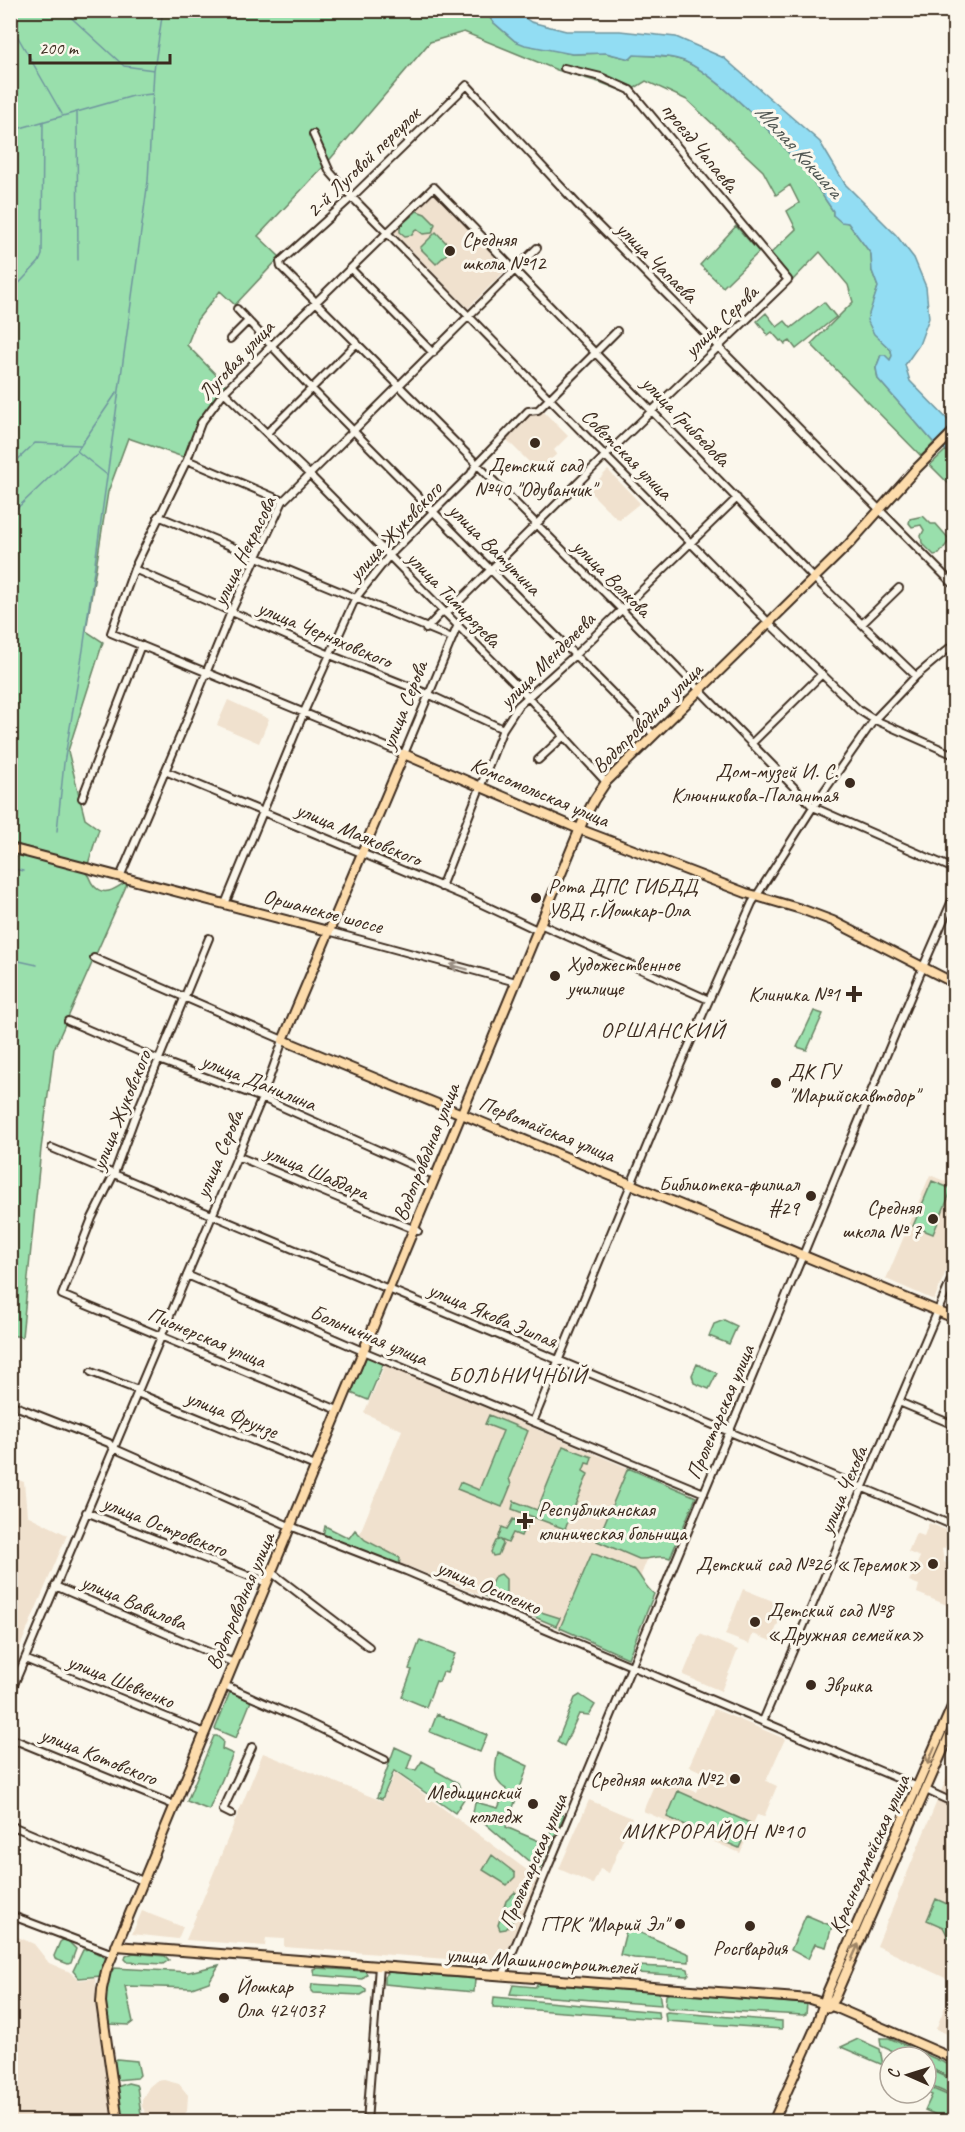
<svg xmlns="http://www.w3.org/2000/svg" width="965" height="2132" font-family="Caveat,sans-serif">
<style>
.built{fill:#f0e1ce}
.green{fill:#99dfac;stroke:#6a8465;stroke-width:1.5}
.water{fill:#92ddf3;stroke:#6f959e;stroke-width:1.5}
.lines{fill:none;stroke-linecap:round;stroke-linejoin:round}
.stream{stroke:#6f959e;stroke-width:1.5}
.minor-casing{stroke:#3b2a1e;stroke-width:10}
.major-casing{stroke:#3b2a1e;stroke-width:12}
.minor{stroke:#fbf7ec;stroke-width:6}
.major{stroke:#fddcac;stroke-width:8}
.oneway{stroke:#9b9085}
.oneway2{stroke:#9c8365}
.poi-dot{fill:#3b2a1e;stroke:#fbf7ec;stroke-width:2}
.labels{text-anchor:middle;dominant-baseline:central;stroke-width:6;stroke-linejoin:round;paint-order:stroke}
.street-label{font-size:21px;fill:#3b2a1e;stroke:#fbf7ec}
.poi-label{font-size:21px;fill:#3b2a1e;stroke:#fbf7ec;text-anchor:start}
.water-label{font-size:22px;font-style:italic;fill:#515753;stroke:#fbf7ec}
.neighbourhood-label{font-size:22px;letter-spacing:1.5px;fill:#3b2a1e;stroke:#fbf7ec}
</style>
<rect width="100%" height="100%" fill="#fbf7ec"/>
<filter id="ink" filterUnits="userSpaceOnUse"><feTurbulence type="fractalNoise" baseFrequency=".0167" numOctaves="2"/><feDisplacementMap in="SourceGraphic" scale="12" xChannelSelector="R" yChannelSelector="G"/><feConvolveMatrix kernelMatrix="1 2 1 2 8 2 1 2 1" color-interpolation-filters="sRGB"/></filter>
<g filter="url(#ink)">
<path class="built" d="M433,193L507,269L468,308L394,232Z
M541,409L568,436L554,450L557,454L547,463L549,466L541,474L505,438L531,413L534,415Z
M608,470L640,503L620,519L616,518L588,490Z
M228,700L269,719L259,743L217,725Z
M930,1175L954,1185V1252L934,1300L886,1279Z
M385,1365L696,1497L670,1558L663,1556L647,1560L641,1575L646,1588L654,1594L628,1658L482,1596L355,1545L402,1430L364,1413Z
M11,1477L24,1482L27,1515L67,1535L11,1668Z
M929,1523L951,1532L945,1548L942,1549L944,1562L954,1567V1606L952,1607L917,1593L919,1585L909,1581L920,1557L908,1552L916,1533L924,1536Z
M743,1589L785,1606L771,1641L753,1634L749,1644L725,1635Z
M700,1634L738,1650L721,1691L683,1675Z
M714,1709L785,1739L766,1781L777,1786L764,1817L757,1815L740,1853L643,1811L658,1776L696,1792L704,1773L689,1766Z
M263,1753L382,1801L395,1773L539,1879L502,1963L284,1947V1939L266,1938L265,1946L186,1940Z
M954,1760V1982L877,1946Z
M589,1800L632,1818L609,1873L600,1869L593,1884L559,1869Z
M142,1911L183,1927L178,1939L132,1934Z
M11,1934L34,1944L49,1963L70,1972L79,1980L95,1978L113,2121H11Z
M954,1984V2037L936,2029Z
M164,2080L179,2084L188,2095L187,2111L179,2121H151L142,2107V2100L149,2087L156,2081Z"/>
<path class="green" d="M10,11H485L493,22L515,41L572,54L606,53L630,59L634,55C649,56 669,55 684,61C711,72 755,116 776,138C786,148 795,164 807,172L833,211V215L848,223L871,254L872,271L878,287L873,303L882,341L891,350L892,356L890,360L881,355L876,368L878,379L934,443L921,456L811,344L853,302L848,285L820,252L792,281L769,255L796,229L787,211L799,203L790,185L776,195L763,171L687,100L646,81L627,93L602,83L557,70L464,32L430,42L326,164L258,236L280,257L235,305L220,291L197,320L187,345L227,386L199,422L186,458L128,438L108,492L86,631L103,642L68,751L85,819L99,829L88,864L11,843Z
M417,211L425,214L435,224L432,233L423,234L416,229L412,235L405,236L400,232V226Z
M736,226L759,252L723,287L700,265Z
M436,232L452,249L436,264L420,248Z
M824,302L836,317L796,349L790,341L785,344L782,340L780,341L772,332L768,335L757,321L766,313L777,327L785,321L791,328Z
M946,450L954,458V489L930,465Z
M923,516L931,524H936L950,540L939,554L934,555L922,543L921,536L924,530L921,525L912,527L909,523L910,519Z
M10,851L83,871C91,875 88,880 94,886C104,897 115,889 124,883L127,884L54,1049L41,1149L22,1337L10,1335Z
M814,1011L823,1014L807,1050L797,1047Z
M932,1181L952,1189L933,1234L913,1226Z
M724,1320L737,1326L729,1344L709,1336L714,1324Z
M367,1355L384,1362L368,1400L351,1393Z
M697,1364L717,1373L709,1389L694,1383L692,1375Z
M489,1415L528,1431L509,1478L511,1485L502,1507L457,1489L460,1482L479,1490L503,1431L485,1424Z
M563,1446L592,1457L590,1464L586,1463L583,1471L588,1474L565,1529L512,1509L514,1501L537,1510Z
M628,1468L696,1497L670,1558C659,1554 651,1560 639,1559L597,1541Z
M513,1519L527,1525V1528L524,1529L521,1536L513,1533L508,1543L501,1540L503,1544L498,1555L493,1556L491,1552L496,1541L499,1540L498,1539L502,1527L507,1529Z
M325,1526L349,1538L355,1530L365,1540L400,1558L399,1566L323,1536Z
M592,1553L635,1570C642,1578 645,1587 654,1594L628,1658L560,1628Z
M501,1574L506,1579V1601L560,1618L556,1626L485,1596L495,1576Z
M420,1640L455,1654L447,1673L443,1672L439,1682L436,1681L426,1707L402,1697L412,1670L409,1669Z
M230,1692L251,1701L236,1738L215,1729Z
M580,1695L595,1705L589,1715L579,1714L564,1746L557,1742L575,1698Z
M437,1714L487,1735L480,1752L430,1732Z
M214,1736H217L223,1741L222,1749L233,1754L209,1810L187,1801Z
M395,1747L412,1755L407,1769L416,1770L422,1761L435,1768L436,1771L458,1783L464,1799L455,1813L394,1771L382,1799L377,1797Z
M498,1752L528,1766L506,1827L541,1842L532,1864L473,1813L475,1802L498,1808L506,1789C492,1781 495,1766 498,1752Z
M678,1791L750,1823L739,1848L667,1817Z
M559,1812L564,1815L540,1869L536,1865Z
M492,1855L515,1873V1877L507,1885L483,1870Z
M515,1892L520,1897C519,1908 515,1921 506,1929L500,1930L498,1925L506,1901Z
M936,1899L954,1907V1948L943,1927L927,1920Z
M806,1915L832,1926L826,1947L815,1944L808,1959L791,1950Z
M627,1927L689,1954V1962L634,1958L620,1955Z
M63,1940L68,1941L76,1949L71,1963L68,1964L55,1959L54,1956L60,1942Z
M89,1949L108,1959L101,1976L79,1978L73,1971L83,1950Z
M133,1953L165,1956L169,1960L163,1964L128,1962L125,1959L126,1956Z
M219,1965L209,1982L192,1988L125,1986L133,2022L129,2025L109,2024C104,2008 102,1982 114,1968L189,1972Z
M636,1966L685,1968L688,1969L689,1974L687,1976L637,1973L634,1969Z
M316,1968L365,1971L367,1974L362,1979L314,1975L313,1969Z
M389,1972L475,1979L474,1992L384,1984V1977Z
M312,1984L362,1987L366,1989V1992L361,1995L313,1993L311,1991Z
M538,1984L659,1992L661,2005L510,1994L513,1985L535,1987Z
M670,1993L807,2004L806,2014L803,2015L668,2008L665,2005L666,1995Z
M494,1997L658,2012L659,2019L493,2007Z
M667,2012L782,2021V2029L666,2021L665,2013Z
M880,2038H889L954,2067V2079L926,2066V2057H905L881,2046Z
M858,2039L880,2049L883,2065L841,2047Z
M117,2059L137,2061L140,2075L137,2078L116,2080L113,2062Z
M926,2068L954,2081V2096L926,2084Z
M128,2083L136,2085L137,2087L142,2121H121L117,2087Z
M926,2086L954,2098V2121H950L925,2110L932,2095L926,2092Z"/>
<path class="water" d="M485,11H515L531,22L566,31H620L676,37L724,58L820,142L845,184L896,235L914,258L926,287L929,318L919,345L905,365L910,381L954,426V458L946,450L934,443L878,379L876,368L881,355H885L890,360L892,356L891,350L874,334L867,320L878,287L872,271L871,254L848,223L841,222L833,215V211L807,172C795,164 786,148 776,138C755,116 712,73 684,61C669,55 650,56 634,55L630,59L606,53L572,54L525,45L515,41L493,22Z"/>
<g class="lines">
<path class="stream" d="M63,10L124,66L154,70
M15,32L62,114
M77,112L78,260
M10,131L133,96L152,94
M10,293L39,262L42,255L43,122
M77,451L106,474
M10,467L35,443L80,445
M10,515L77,451L117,392
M57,831L64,763L83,650L148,181L154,70L163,10
M10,868L23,871
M10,959L37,965"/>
<g class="minor-casing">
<path id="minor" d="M313,134L330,172L352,197L769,623L859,710L873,719L954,755
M351,269L433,353
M237,309L312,389L654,735
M230,339L248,321
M224,392L310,475L529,698L606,782
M267,433L357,343
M187,460L283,501
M158,516L452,638
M134,569L330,655L428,694L503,729
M954,585L578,205L467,85L352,197L280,262L281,267L621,609L813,807L954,869
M446,614L606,455L788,280L630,90L601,77L564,68
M863,623L899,588
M457,627L404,754L111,633L134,569L187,460L201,423L224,392L434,187L814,578L916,676
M426,629L443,611
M751,744L822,674
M538,760L564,736
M165,771L469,898L537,930
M82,798L141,645
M120,877L187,720L231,612L283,501L537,248
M441,887L503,729L518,706L575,655L737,498
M225,904L304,712L355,599L389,556L471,474L476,465L528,411L538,410L617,331
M540,924L709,1000
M328,931L516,982
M209,938L135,1117L114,1174L92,1218L62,1295L338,1410
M68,1021L159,1060L262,1098L436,1176
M52,1148L954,1526
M237,1156L418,1231
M187,1275L365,1352L704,1493
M91,1372L138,1390
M137,1393L315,1466
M899,1402L954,1425
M10,1404L109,1443L113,1448L285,1524L406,1571L918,1787
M533,1422L679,1068L752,903L813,807L874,720L916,676L954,644
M86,1512L267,1583
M271,1572L369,1647
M55,1586L234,1663
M25,1659L205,1733
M224,1685L305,1721L385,1760
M10,1694L262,1098L283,1040L94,958
M763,1721L954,1273
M10,1738L174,1805
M926,1790L954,1803
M231,1814L223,1810L252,1747
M10,1825L143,1881
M10,1915L113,1954
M503,1975L923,967L954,896
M367,2122L379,1966"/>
</g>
<g class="major-casing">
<path id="major" d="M10,848L328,931
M954,983L833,921L801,909L746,893L579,829L404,754L283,1040L954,1318
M116,1946L810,1999L837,2008L954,2059
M828,2008L835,1997L954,1725
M118,2122L101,2002L102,1989L106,1971L583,821L594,800L606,782L849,544L916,469L954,431
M773,2122L817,2024L827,1993L954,1702"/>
</g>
<use href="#minor" class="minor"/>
<use href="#major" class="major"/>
</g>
<defs><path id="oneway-shaft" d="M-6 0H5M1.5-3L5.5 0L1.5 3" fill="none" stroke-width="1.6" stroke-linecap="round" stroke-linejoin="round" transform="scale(1.5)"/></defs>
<use class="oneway" href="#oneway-shaft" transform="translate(459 967) rotate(-165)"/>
<g class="oneway2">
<use href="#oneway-shaft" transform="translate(931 1756) rotate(113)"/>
<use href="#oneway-shaft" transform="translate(855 1952) rotate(-66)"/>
</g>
</g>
<g class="poi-dot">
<circle cx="450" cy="251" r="6"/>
<circle cx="535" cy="443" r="6"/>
<circle cx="850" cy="783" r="6"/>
<circle cx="536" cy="898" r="6"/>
<circle cx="555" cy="976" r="6"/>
<path d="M851 985h6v6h6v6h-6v6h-6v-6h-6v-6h6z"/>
<circle cx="776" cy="1083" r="6"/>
<circle cx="811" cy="1196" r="6"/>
<circle cx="933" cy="1219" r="6"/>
<path d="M522 1512h6v6h6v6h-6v6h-6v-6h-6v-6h6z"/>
<circle cx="933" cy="1564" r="6"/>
<circle cx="755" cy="1622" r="6"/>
<circle cx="811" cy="1685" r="6"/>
<circle cx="735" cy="1779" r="6"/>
<circle cx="533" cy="1804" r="6"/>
<circle cx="680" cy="1924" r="6"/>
<circle cx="750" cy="1926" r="6"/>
<circle cx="224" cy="1998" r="6"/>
</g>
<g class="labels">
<g class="street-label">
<text transform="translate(700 147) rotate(51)">проезд Чапаева</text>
<text transform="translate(363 162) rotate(-44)">2-й Луговой переулок</text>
<text transform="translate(657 262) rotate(45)">улица Чапаева</text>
<text transform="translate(721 321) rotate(-44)">улица Серова</text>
<text transform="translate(236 360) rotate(-47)">Луговая улица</text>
<text transform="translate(686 421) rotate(46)">улица Грибоедова</text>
<text transform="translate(627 454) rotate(45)">Советская улица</text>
<text transform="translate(395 531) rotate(-47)">улица Жуковского</text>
<text transform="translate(495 549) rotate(45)">улица Ватутина</text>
<text transform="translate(244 551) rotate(-64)">улица Некрасова</text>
<text transform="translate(612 578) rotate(45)">улица Волкова</text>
<text transform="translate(454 599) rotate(46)">улица Тимирязева</text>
<text transform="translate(325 634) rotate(23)">улица Черняховского</text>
<text transform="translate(547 660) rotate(-45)">улица Менделеева</text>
<text transform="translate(404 705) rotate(-68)">улица Серова</text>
<text transform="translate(647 718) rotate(-45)">Водопроводная улица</text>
<text transform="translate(540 792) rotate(23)">Комсомольская улица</text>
<text transform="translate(359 834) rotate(23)">улица Маяковского</text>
<text transform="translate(323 911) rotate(15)">Оршанское шоссе</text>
<text transform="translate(259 1082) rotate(22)">улица Данилина</text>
<text transform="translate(121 1110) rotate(-68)">улица Жуковского</text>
<text transform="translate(547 1129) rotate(22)">Первомайская улица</text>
<text transform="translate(426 1152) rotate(-68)">Водопроводная улица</text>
<text transform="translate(219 1154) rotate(-67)">улица Серова</text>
<text transform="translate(317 1172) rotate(23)">улица Шабдара</text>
<text transform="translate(493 1315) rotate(23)">улица Якова Эшпая</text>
<text transform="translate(369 1335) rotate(23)">Больничная улица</text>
<text transform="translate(207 1337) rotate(23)">Пионерская улица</text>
<text transform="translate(720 1412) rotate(-67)">Пролетарская улица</text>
<text transform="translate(232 1414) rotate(22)">улица Фрунзе</text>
<text transform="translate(843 1490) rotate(-67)">улица Чехова</text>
<text transform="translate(165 1526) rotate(22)">улица Островского</text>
<text transform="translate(489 1587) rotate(23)">улица Осипенко</text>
<text transform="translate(240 1601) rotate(-67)">Водопроводная улица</text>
<text transform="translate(134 1602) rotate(23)">улица Вавилова</text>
<text transform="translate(121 1681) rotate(22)">улица Шевченко</text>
<text transform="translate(99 1756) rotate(22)">улица Котовского</text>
<text transform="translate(869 1854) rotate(-66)">Красноармейская улица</text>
<text transform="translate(533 1861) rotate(-67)">Пролетарская улица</text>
<text transform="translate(542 1961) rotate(4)">улица Машиностроителей</text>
</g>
<g class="poi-label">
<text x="462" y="239">Средняя<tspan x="462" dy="24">школа №12</tspan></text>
<text x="535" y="465" text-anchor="middle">Детский сад<tspan x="535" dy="24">№40 "Одуванчик"</tspan></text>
<text x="838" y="771" text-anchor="end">Дом-музей И. С.<tspan x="838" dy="24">Ключникова-Палантая</tspan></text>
<text x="548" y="886">Рота ДПС ГИБДД<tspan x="548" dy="24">УВД г.Йошкар-Ола</tspan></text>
<text x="567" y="964">Художественное<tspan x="567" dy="24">училище</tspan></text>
<text x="840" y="994" text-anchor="end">Клиника №1</text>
<text x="788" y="1071">ДК ГУ<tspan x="788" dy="24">"Марийскавтодор"</tspan></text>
<text x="799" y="1184" text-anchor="end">Библиотека-филиал<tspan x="799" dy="24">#29</tspan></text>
<text x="921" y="1207" text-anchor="end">Средняя<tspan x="921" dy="24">школа № 7</tspan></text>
<text x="538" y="1509">Республиканская<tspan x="538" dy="24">клиническая больница</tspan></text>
<text x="921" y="1564" text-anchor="end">Детский сад №26 «Теремок»</text>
<text x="767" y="1610">Детский сад №8<tspan x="767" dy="24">«Дружная семейка»</tspan></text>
<text x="823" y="1685">Эврика</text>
<text x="723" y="1779" text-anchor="end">Средняя школа №2</text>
<text x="521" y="1792" text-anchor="end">Медицинский<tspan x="521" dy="24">колледж</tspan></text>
<text x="668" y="1924" text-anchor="end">ГТРК "Марий Эл"</text>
<text x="750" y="1948" text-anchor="middle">Росгвардия</text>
<text x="236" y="1986">Йошкар<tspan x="236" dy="24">Ола 424037</tspan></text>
</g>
<g class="water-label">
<text transform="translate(799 151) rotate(48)">Малая Кокшага</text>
</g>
<g class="neighbourhood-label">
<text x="663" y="1030">ОРШАНСКИЙ</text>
<text x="518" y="1375">БОЛЬНИЧНЫЙ</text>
<text x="714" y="1831">МИКРОРАЙОН №10</text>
</g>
</g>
<rect width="965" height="2132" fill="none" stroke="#fbf7ec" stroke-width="36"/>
<rect x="18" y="18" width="929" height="2096" fill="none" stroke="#3b2a1e" stroke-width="2" filter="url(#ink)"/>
<g transform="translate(908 2075) rotate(273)"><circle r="28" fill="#fbf7ec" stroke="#aea59a" stroke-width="1.5"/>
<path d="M0-4.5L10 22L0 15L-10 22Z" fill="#3b2a1e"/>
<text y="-9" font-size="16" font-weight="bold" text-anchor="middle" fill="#3b2a1e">С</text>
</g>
<path d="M30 54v9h140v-9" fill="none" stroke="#3b2a1e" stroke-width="3"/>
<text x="39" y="54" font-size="18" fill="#3b2a1e" stroke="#fbf7ec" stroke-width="4.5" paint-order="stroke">200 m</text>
</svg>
